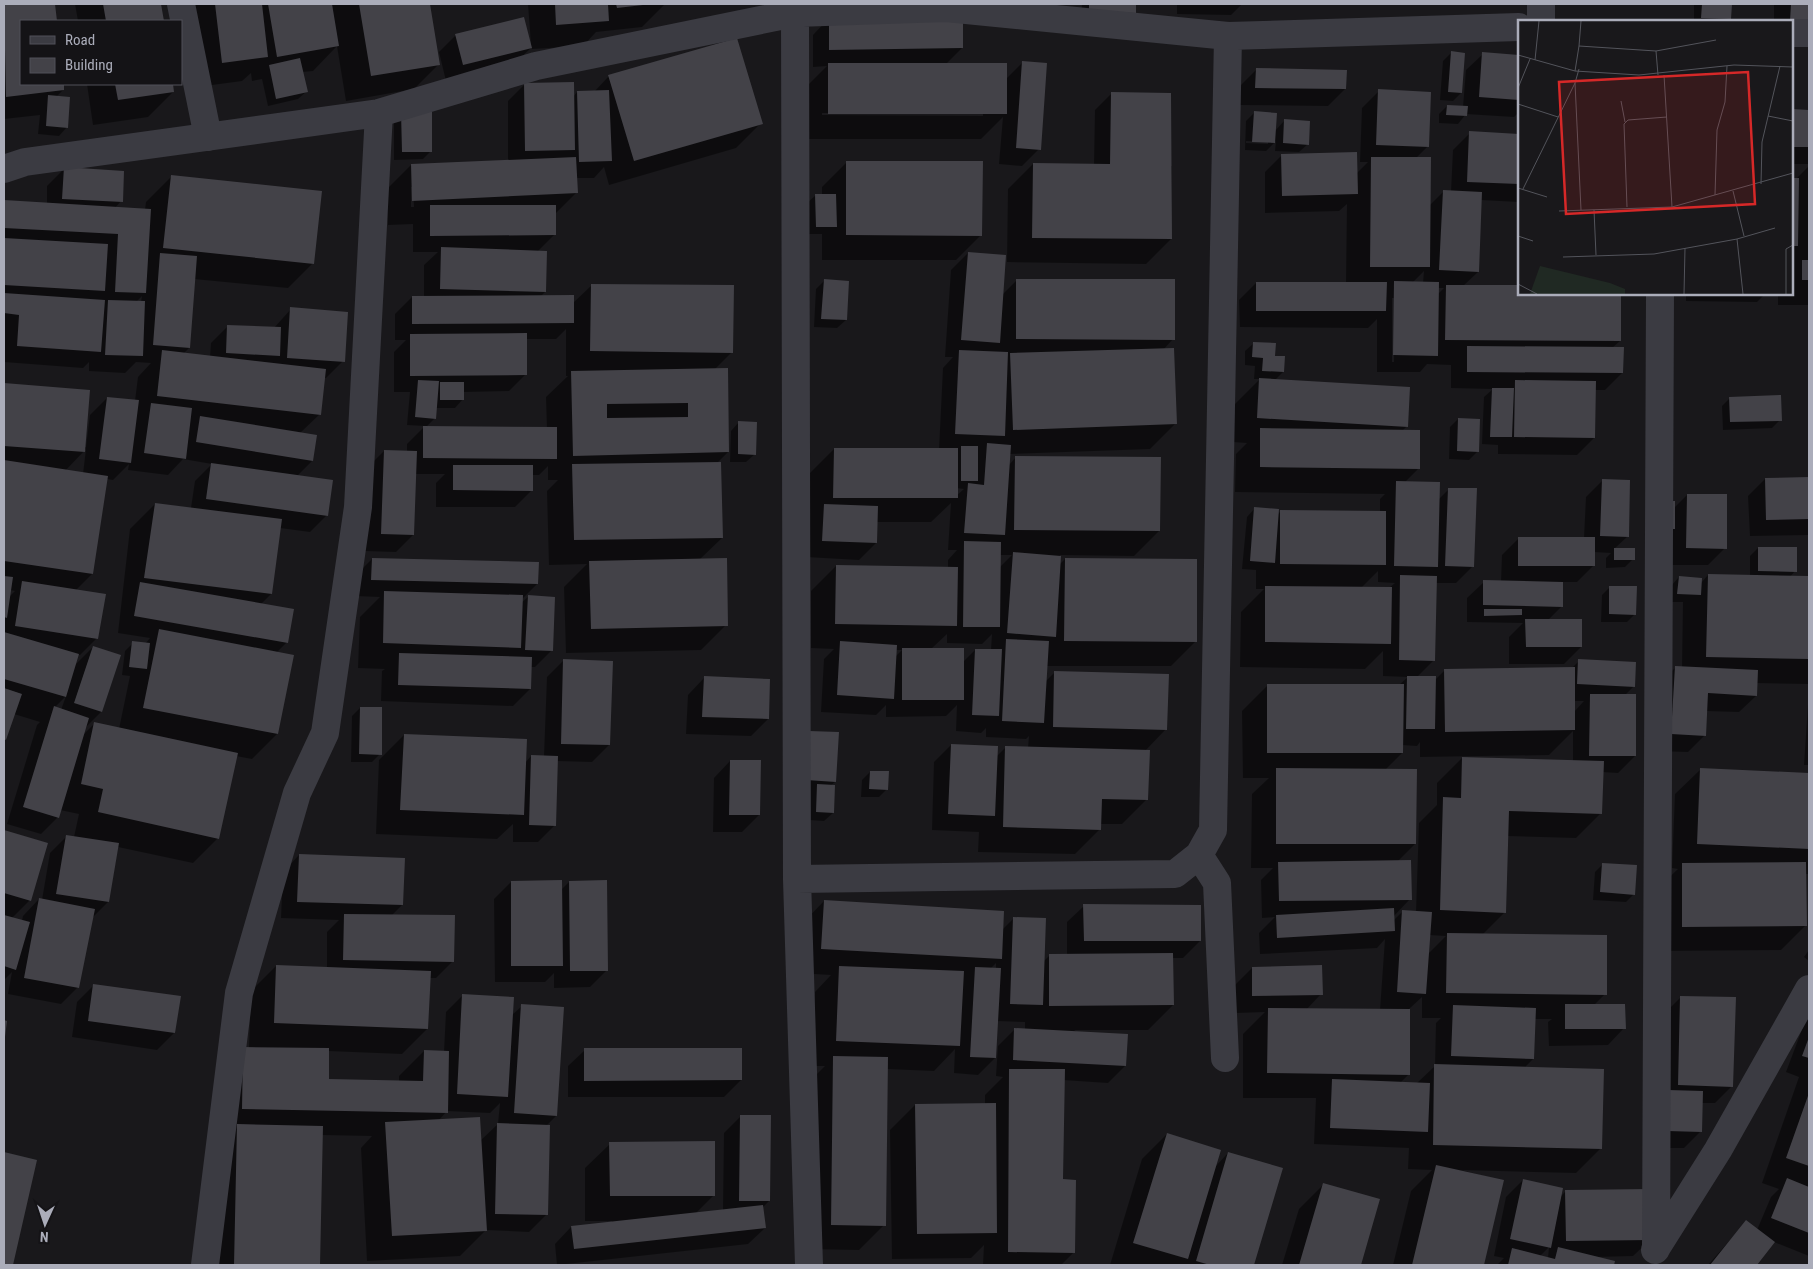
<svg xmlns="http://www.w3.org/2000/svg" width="1813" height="1269" font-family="'Roboto Condensed',sans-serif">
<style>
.shadow{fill:#0007;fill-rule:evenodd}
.building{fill:#434248;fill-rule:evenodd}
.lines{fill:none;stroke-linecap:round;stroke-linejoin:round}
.minor{stroke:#3b3b42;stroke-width:28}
.inset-road{fill:none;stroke:#53545b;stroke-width:1}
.view{fill:#d62828;fill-opacity:0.15;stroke:#d62828;stroke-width:2.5}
.inset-edge{fill:none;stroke:#abadba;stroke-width:2.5}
</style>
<rect width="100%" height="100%" fill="#19181b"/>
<path class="shadow" d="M4,4H53L55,21H21V84H62L63,90L56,97L67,127L59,136L38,134L40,115L4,119Z
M75,4H160L163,21H78Z
M187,4H428L439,64L414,89L346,101L337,46L313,71L302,72L307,91L298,99L268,106L262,79L252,81L251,73L242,81L197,87Z
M528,4H665L642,27L596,32L583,46L532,49V47L514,64L446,81L439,52L456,35L531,44Z
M1082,4H1135L1134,12L1081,20Z
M1177,4H1242L1231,15L1177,14Z
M1694,4H1730V18L1727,21H1694Z
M1774,4H1809V40L1792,21H1774Z
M829,18L962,48L946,64L1006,79L1022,63L1039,149L1022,166L999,164L1003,117L981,139H804V89L827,66L813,67V35ZM822,113H983V116L822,115Z
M1451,53L1461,93L1453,101L1440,100L1443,61Z
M1483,54L1519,56V112L1514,117L1466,114L1458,124L1439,123V114L1447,106L1463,107L1466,70Z
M1256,70L1345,89L1328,106L1239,105V87Z
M609,76L761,123L736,148L609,185L604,167L594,178H576V193L554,215V235L537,252L545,292L541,296L573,303L592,285L732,352L715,369L728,452L717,463L722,538L699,560L726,625L701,650L566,653L564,587L587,564L549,565L547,491L558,480H548V466L539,475H532V490L515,507H436V483L445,474H415L413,535L396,552L365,551L367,468L384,451L407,452V444L425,426L407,425L410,392H394V352L406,340H395V314L412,297H424V265L438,252H413V224L388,225L386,190L411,165L508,161V101L525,84L573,97L577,92H594ZM411,187H413L414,207H411ZM566,329V376H568L546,397L547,429L425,428L435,418V408H455L463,399V392L509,391L526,374V339H556Z
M87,84H172L173,92L148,117L93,125Z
M1379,91L1428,146L1416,158L1429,206L1444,191L1451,192L1453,150L1470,133L1519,135V202L1481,200L1478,272L1463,286H1519V294H1620V341L1612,348L1622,373L1605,390H1594V438L1577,455L1498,454V445L1482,444L1484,397L1493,389L1451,388V365L1427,364L1420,372H1377V319L1368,328L1240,327L1239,300L1256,283H1346L1347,204L1339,211L1265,213V172L1282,155L1356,174L1368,162H1360L1362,108ZM1424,271L1423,283H1412ZM1437,288H1444L1437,295ZM1392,298H1395L1394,362H1392Z
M1112,93L1167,166H1172L1171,239L1146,264L1007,262L1008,189L1033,164L1094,165L1095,110Z
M1792,110L1809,111V164H1792Z
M402,113L431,151L423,159L394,160V122Z
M1254,113L1275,131L1284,121L1308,144L1299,152L1275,151L1276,141L1266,151L1245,150L1246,121ZM1246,141L1268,142V144L1246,143Z
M847,162L981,235L956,260H822V234H808L807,203L816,195H822V187Z
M1809,166V305H1778V294H1792V179H1796Z
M64,169L121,201L115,208L145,210L146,202L171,177L313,263L288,288L194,279L189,348L183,354L210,357L211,343L228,326L274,328L291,309L343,361L326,378H324L320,414L300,433L312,461L297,476L327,515L310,532L280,528L271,594L261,604L287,642L276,653L292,656L277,734L252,759L236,756L218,838L193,863L118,847L108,902L92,918L78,987L61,1004L8,994L12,972L4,980V831L47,843L30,900L12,918L22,921L23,916L39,899L42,900L50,853L67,836L74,837L79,814L60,810L58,817L41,834L7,824L37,725L40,722L14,714L4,740V385L88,391L84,447H86L90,415L107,398L135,401L138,377L151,363L136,362L125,373L89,371V362L83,368L4,362V202L47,204V186ZM142,296L141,302H136ZM86,449L83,474L65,471ZM183,459L212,464L195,481L191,508L155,504L130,529L118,633L150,638L145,644L133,643L125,651L122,675L130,676L119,729L95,723L83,735L85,728L101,712L120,655L93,647L74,666L78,655H80L97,638L75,591L92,574L107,479L113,480L129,464L128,470L168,475ZM10,590L15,591L9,597ZM66,696L61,710L54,708Z
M968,253L1002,295L1017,280L1173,339L1163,350L1175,424L1150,449L1009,454V465L1016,457L1159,531L1134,556L1060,555L1059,565L1065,559L1196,641L1171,666H1046L1045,682L1054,673L1166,729L1145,751L1147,799L1122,824H1100V829L1075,854L978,852L979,832L932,830L934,762L951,745L996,757L1005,748H1028L1029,736L1026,739L986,737V728L981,733L956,731L957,705L946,716L886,717V705L876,715L821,712L824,659L834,649L811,648V591L836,566L948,568V560L957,550H948L951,503L931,522H877L876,543L859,560L806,557L809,474L834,449L939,450L943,368L953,357H945L951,270ZM956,488L964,489L956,496ZM1000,555H1012L1000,567ZM947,634V643L982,644L992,634L991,650H975L962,663L931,649ZM895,650H902L895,657Z
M824,281L846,320L837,328L814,327L816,289Z
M1666,294H1765L1757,302L1686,301V295Z
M1254,343L1274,357L1283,372L1275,380L1407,426L1402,431L1418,469L1405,482L1439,499L1449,489L1473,566L1456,583H1435L1434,660L1417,677L1435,680L1445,670L1571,669L1579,661L1634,686L1624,696L1635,756L1618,773L1602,772L1601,813L1576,838L1507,836L1505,912L1482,935L1605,994L1594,1005L1624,1028L1608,1045L1549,1046L1548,1022L1552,1019H1535L1533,1059L1524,1068L1601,1148L1576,1173L1461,1170L1503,1181L1483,1265H1393L1411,1191L1432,1170L1408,1169L1409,1148L1314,1144L1316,1098H1243V1034L1265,1012L1236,1013L1235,985L1252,968L1321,994L1306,1010H1380L1385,939L1377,948L1260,954L1259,933L1275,917L1262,918L1261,880L1273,868H1251L1252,794L1269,778H1243L1242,711L1267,686L1399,685L1408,677L1383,676V651L1365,669L1240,667L1241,612L1264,589H1256V570L1242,569L1247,517L1255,508L1278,514L1281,511L1380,512V499L1385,494L1235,492L1236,454L1247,443L1233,442L1235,404L1260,379H1254L1255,366L1245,365V351ZM1378,571V582L1395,583L1389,588H1361ZM1574,701H1584L1574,712ZM1573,731V761L1463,757L1437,783V805L1419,823L1416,912L1403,911L1393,921V917L1410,899L1397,862L1415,844L1385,770L1402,753V745L1417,746L1420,742V757L1549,755ZM1429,935L1446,936L1428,954ZM1422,997V1018H1441L1436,1023L1435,1066L1417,1083H1400L1409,1074V1009Z
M1730,398L1780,420L1772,428L1723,430L1722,406Z
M1458,419L1477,452L1469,460L1449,459L1450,427Z
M739,422L755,454L746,462H730L731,431Z
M1809,478V535L1750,536L1748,496L1765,479Z
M1603,480L1628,536L1614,549L1633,559L1625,567L1606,568V558L1611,553L1594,552V565L1577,582H1562V606L1548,620L1581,647L1564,664H1509V637L1523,623L1467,622V598L1484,582H1501L1502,555L1519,538H1584L1586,497Z
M1687,495L1725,548L1708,565H1670L1674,508Z
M1758,548L1795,571L1790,577H1809V684L1756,683V696L1739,712L1706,711L1705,735L1688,752L1655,751L1659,684L1676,667L1682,668L1683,602H1669L1671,586L1679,577L1701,583L1708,575L1750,576V556Z
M372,559L537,584L522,599L521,603L528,597L552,650L535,667H530V689L513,706L381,701L382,671L385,669L358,668L360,617L380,597L355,596V576Z
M1610,587L1635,614L1627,622H1601L1602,595Z
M564,660L609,745L592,762L557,761L555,825L538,842H513V824L497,839L376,834L379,760L404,735L525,763L531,756H544L547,677Z
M704,678L768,719L751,736L686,734L688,695Z
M1809,690V765H1804Z
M360,708L380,754L372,762H351L352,716Z
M793,749L835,782L830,786L833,813L824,821L809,820Z
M730,761L759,815L742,832H713L714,778Z
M1700,770L1809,774V874H1805L1806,925L1781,950L1658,951L1657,889L1678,869L1672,868L1675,794Z
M870,772L887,789L879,797H861L862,780Z
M299,855L402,905L391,916L453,961L436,978H429L427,1029L402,1054L328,1051L327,1080L399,1082V1076L424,1051L444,1052L446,1012L463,995L511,1016L522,1006L556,1116L546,1126V1215L529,1232L486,1230L460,1256L367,1261L361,1148L372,1136L322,1135L319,1265H210L217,1134L249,1048L251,991L276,966L327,968V932L339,920L281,918L283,872ZM500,1103L498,1124L480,1141L439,1120L447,1111L490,1113Z
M1603,864L1634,894L1626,902L1593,900L1595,872Z
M511,882L561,890L569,882L607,970L590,987L554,988V973L545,982H495L494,899Z
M824,901L1002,930L1014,918L1044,961L1050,955H1067V922L1084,906L1200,941L1183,958H1172L1173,1005L1148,1030H1074L1125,1066L1108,1083L1063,1080L1062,1181L1074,1252L1061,1265H983L984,1245L971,1258L892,1259L890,1130L915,1105L985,1104V1095L1003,1077L996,1076L998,1046L1015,1029L1025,1030V1022L997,1021L995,1058L978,1075L954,1073L955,1049L934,1071L887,1069L884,1225L859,1250L806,1249L809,1082L825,1066H811L815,992L831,975L797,973L800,926ZM996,963V969H990Z
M1809,950V961L1804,957Z
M94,985L174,1033L157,1050L72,1037L77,1002Z
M1681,997L1732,1086L1715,1103H1701V1131L1684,1148H1651L1664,1014Z
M1809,1011V1256L1774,1242L1755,1265H1708L1746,1222L1757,1230L1771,1197L1779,1189L1762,1183L1799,1077L1786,1072Z
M585,1050L741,1080L724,1097H568V1066Z
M740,1117L769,1201L762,1208L765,1228L748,1244L557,1265L555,1244L571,1227L612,1223V1221H585V1168L610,1144L714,1195L696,1213L723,1210L724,1133Z
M1167,1134L1215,1167L1228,1153L1281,1169L1253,1265H1110L1142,1159Z
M4,1154L35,1161L11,1265H4Z
M1523,1180L1560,1197L1566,1191L1650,1240L1633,1256L1595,1257L1613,1262L1612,1265H1497L1504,1258L1494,1256L1506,1197ZM1549,1247L1548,1258L1540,1256Z
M1324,1184L1379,1200L1359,1265H1282L1299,1209Z"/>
<path class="building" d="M4,4H55L57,21H21V84H64V90L6,97Z
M103,4H161L164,21H106Z
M215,4H262L268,57L222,63Z
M268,4H332L339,46L277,57Z
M359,4H430L440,65L371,76Z
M555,4H608L609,21L556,25Z
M616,4H643V5L617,8Z
M1089,4H1136V13L1089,12Z
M1702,4H1732L1731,19L1701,18Z
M1791,4H1809V23L1790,21Z
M963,15V48L829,50V17Z
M524,17L532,48L463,65L455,34Z
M737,38L763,124L634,161L608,75Z
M1451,51L1465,53L1462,93L1448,92Z
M1482,52L1519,55V100L1479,97Z
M300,58L308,92L276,99L269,65Z
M1022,61L1047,63L1041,150L1016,148Z
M828,63H1007V114H828Z
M1256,68L1347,70L1346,89L1255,88Z
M574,82L575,150L525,151L524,83Z
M115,84H173L174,92L118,100Z
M1378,89L1431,92L1429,147L1376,145Z
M609,90L612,161L579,162L577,91Z
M1111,92L1171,93L1172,239L1032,238L1033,163L1110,164Z
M48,95L70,97L68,128L46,126Z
M1447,105L1468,106L1467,116L1446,115Z
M1792,109L1809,110V147H1792Z
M1254,111L1277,113L1275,143L1252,142Z
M401,112H432V152H402Z
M1284,119L1310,121L1309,145L1283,143Z
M1469,131L1519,134V184L1467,182Z
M1357,152L1358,194L1282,196L1281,154Z
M576,157L578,193L412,201L411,164Z
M1371,157H1431L1430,267H1370Z
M846,161H983L982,236L846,235Z
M64,167L124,171L123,202L62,199Z
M171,175L322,191L314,264L163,248Z
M1792,178H1799L1798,246H1792Z
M1443,190L1482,192L1479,272L1439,270Z
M815,194H836L837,227H816Z
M4,200L151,209L146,293L115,292L118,234L4,228Z
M430,205H556V235L430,236Z
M4,238L108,244L105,291L4,285Z
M441,247L547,251L546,292L440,289Z
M968,252L1006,255L1000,343L961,340Z
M160,253L197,256L190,348L153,345Z
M1802,260H1809V280H1802Z
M824,279L849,281L847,320L821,319Z
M1016,279H1175V340L1016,339Z
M1394,281L1439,282L1438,356L1393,355Z
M1256,282H1387L1386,311H1256Z
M591,284L734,285L733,353L590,351Z
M1446,285H1519V294H1621V341L1445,340Z
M4,293L105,300L101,352L17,346L19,315L4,313Z
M574,295V323L412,324V296Z
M108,300L145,301L143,356L105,355Z
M290,307L348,312L345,362L287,358Z
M227,325L281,327L280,356L226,353Z
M527,333V375L410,376V334Z
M1253,342L1276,343L1275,356H1285L1284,372L1262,371L1263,358L1252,357Z
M1467,346L1624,347L1623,373L1467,372Z
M1174,348L1177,424L1013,430L1010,353Z
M162,350L326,369L321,415L157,396Z
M959,350L1008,352L1005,436L955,434Z
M728,368L729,452L573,456L571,371ZM688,403V417L607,418V404Z
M1259,378L1410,387L1408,427L1257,418Z
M418,380L439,381L436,419L415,417Z
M1515,380L1596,381L1595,438L1514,437Z
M440,382H464V400H440Z
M4,383L90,390L85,452L4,446Z
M1492,388H1514L1512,437H1490Z
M1781,395L1782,421L1730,422L1729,397Z
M107,397L139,400L131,463L99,459Z
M151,403L192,408L186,459L144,453Z
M200,416L317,435L313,461L196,442Z
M1458,418L1480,419L1479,452L1457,451Z
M738,421L757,422L756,455L738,454Z
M423,426L557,427V459L423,458Z
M1260,428L1420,430V469L1260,467Z
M987,443L1011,445L1005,535L964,533L968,483L984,485Z
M961,446H978V481H961Z
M834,448H958V498H833Z
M384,450L417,451L414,535L381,534Z
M1015,456L1161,457L1160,531L1014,530Z
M4,460L108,476L93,574L4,561Z
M721,462L723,538L574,540L572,464Z
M211,463L333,480L328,516L206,499Z
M453,465H533V491L453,490Z
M1809,477V519L1766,520L1765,478Z
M1602,479L1630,480L1629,537L1600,536Z
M1396,481L1440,482L1438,567L1394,566Z
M1448,488H1477L1474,567L1445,566Z
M1687,494H1727V549L1686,548Z
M1664,501H1675V529H1664Z
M155,503L282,519L272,594L144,578Z
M824,504L878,506L877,543L822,541Z
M1254,507L1279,509L1275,563L1250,561Z
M1280,510L1386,511V565L1280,564Z
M1518,537H1595V566H1518Z
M964,541L1001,542L1000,627H963Z
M1758,547H1797V572L1758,571Z
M1614,548H1635V560H1614Z
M1013,552L1061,556L1056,637L1007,633Z
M372,558L539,562L538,584L371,580Z
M727,558L728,626L591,629L589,561Z
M1065,558L1197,559V642L1064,641Z
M836,565L958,567L957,626L835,624Z
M1708,574L1809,576V659L1706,657Z
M1400,575L1437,576L1435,661L1399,660Z
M4,576L13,577L7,618L4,617Z
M1679,576L1702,578L1701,595L1677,594Z
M1483,580L1563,582V607L1483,605Z
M22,581L106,594L98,639L15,626Z
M140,582L294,609L288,643L134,616Z
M1265,586L1392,587L1391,644L1265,642Z
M1609,586H1637L1636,615L1609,614Z
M384,591L523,595L521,648L383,643Z
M528,595L555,597L553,651L525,650Z
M1484,609H1522V615L1484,616Z
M1525,619H1582V647H1526Z
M159,629L294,655L278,734L143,708Z
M4,632L79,654L66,697L4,679Z
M1006,639L1049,641L1044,723L1002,721Z
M132,641L150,643L147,669L129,667Z
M840,641L897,645L894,699L837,695Z
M93,646L121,655L102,712L74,703Z
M902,648H964V700H902Z
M975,649H1002L999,716L972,715Z
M399,653L532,657L531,689L398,685Z
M563,659L613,661L610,745L561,744Z
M1578,659L1636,662L1635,687L1577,684Z
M1675,666L1758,670L1757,696L1708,693L1706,736L1671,734Z
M1575,667V730L1445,732L1444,669Z
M1054,671L1169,674L1167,730L1053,727Z
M704,676L770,679L769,719L702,717Z
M1407,676H1436L1435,729H1406Z
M1267,684H1404L1403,753H1267Z
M4,688L22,694L6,740L4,739Z
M1590,694H1636V756H1589Z
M54,706L89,718L59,818L23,807Z
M360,707H382V755L359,754Z
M94,722L238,753L219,839L98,812L103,789L81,784Z
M809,731L839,732L836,782L806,780Z
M404,734L527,739L524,815L400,810Z
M951,744L998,746L995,816L948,814Z
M1005,746L1150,750L1148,800L1102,799L1101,830L1003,827Z
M531,755L558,756L556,826L529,825Z
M1462,757L1604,761L1602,814L1509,811L1506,913L1440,910L1443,797L1461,798Z
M730,760H761L760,815H729Z
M1276,768L1417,769L1416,844H1276Z
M1700,768L1809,773V849L1697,844Z
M870,771H889L888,790L869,789Z
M817,784L835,785L834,813L816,812Z
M4,830L48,843L31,901L4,893Z
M66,835L119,843L109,902L56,894Z
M299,854L405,858L403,905L297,902Z
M1411,860L1412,900L1279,901L1278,862Z
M1806,862L1807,926L1682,927V863Z
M1602,863L1637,865L1635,895L1600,892Z
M562,880L563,966H511V881Z
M607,880L608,971H570L569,881Z
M39,898L95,909L79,988L24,978Z
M824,900L1004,911L1002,959L821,949Z
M1083,904L1201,905V941H1084Z
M1394,908L1395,931L1277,938L1276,915Z
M1402,910L1432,912L1426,994L1397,992Z
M344,914L455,915L454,962L343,960Z
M4,915L30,922L16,970L4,966Z
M1013,917L1046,918L1043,1005L1010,1004Z
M1447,933L1607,935V995L1446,993Z
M1173,953L1174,1005L1049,1006V954Z
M276,965L431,971L428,1029L274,1023Z
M1322,965L1323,995L1252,996V967Z
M839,966L964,971L960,1046L836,1041Z
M975,967L1001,968L996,1058L970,1057Z
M93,984L181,996L175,1033L88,1021Z
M462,994L514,997L508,1097L457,1094Z
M1680,996L1736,997L1733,1087L1678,1085Z
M521,1004L564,1007L557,1116L514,1113Z
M1565,1004H1625L1626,1029H1565Z
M1453,1005L1536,1008L1534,1059L1451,1056Z
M1268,1008L1410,1009V1075L1267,1073Z
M4,1020L7,1021L5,1037H4Z
M1014,1028L1128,1034L1126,1066L1013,1060Z
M1809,1037V1058L1802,1056Z
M243,1047L329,1048V1079L423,1081L424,1050L449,1051L448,1113L242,1109Z
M584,1048H742V1080L584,1081Z
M833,1056L888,1057L886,1226L831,1225Z
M1434,1064L1604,1069L1602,1149L1433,1145Z
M1009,1069H1065L1063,1179L1076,1180L1075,1253L1008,1252Z
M1332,1079L1430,1083L1428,1132L1330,1128Z
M1668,1090L1703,1091L1702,1132L1667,1131Z
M1809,1093V1166L1786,1158Z
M996,1103L997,1233L917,1234L915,1104Z
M740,1115H771L770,1201H739Z
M480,1117L487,1231L392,1236L385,1122Z
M497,1123L550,1125L548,1215L495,1214Z
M237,1124L323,1126L320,1265H234Z
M1167,1133L1221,1150L1188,1259L1133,1243Z
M715,1141V1196H610L609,1142Z
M4,1152L37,1160L13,1265H4Z
M1228,1152L1283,1168L1254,1265H1210L1196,1261Z
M1436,1165L1504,1180L1484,1265H1412Z
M1787,1178L1809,1187V1233L1771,1218Z
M1523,1179L1563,1188L1551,1248L1510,1239Z
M1323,1183L1380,1199L1361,1265H1299Z
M1651,1189V1240L1566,1241L1565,1190Z
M763,1205L766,1228L574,1249L571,1226Z
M1746,1220L1775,1242L1757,1265H1710Z
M1558,1247L1615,1261L1614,1265H1508L1512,1248L1555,1259Z"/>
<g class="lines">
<path class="minor" d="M181,4L208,137
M795,13L797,879L809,1265
M1541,21V4
M1792,33H1809
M4,169L25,162L379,113L536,66L795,13L946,8L1228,36L1519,27
M1199,855L1217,883L1225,1058
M797,879L1175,874L1199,855L1213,830L1228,36
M1656,1249L1660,294
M1655,1250L1718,1150L1809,989
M205,1265L239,993L297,793L325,733L358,507L379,113"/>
</g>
<g transform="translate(1518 20)">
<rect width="275" height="275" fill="#19181b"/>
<path d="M22,246L92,263L107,269V274H12Z" fill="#202923"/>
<path class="inset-road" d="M61,26L63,1M138,31L140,55M0,35L57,51L121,55L216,45L275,47M17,40L21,1M57,51L61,26L138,31L198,20M146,55L154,187M57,63L63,190M0,68L12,39M103,81L107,102M0,84L40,97M250,96L275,101M243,164L244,122L262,46M0,168L29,177M5,169L57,63L61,49M215,171L226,216M197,175L199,110L207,82L209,46M109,187L106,104L110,100L149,97M76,190L78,235M41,191L154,187L275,153M0,216L15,221M219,219L225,274M45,237L136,234L219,219L257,208M0,264L19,274M166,274L167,228M268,274V229L275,225"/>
<path class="view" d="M230,52L237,184L48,194L41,62Z"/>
<rect width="275" height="275" class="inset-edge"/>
</g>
<rect width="1813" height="1269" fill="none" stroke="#abadba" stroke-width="10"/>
<rect x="20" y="20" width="162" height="65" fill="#141316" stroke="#505158"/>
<rect x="30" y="36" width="25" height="8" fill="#3b3b42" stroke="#505158"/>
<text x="65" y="45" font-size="15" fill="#abadba">Road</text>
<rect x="30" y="58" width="25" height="15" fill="#434248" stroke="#505158"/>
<text x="65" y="70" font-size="15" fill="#abadba">Building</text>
<g transform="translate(45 1224) rotate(183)" stroke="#141316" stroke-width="4" paint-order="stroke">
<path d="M0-4L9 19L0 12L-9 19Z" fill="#abadba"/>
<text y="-8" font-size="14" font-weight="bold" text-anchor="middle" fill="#abadba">N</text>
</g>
</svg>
